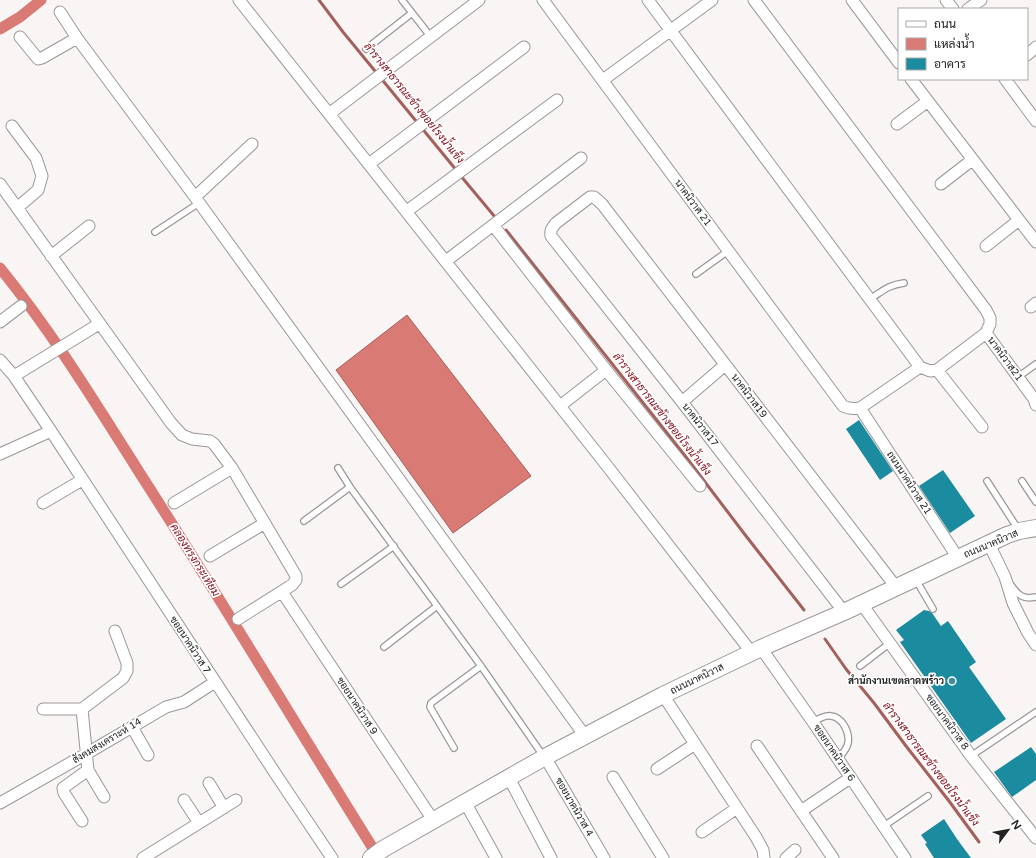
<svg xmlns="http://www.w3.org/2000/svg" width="1036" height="858" font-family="'Varela Round',Sarabun,sans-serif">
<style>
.water{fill:#da7a74;stroke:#a3605c}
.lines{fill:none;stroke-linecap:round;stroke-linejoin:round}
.stream{stroke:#a3605c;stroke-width:3}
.canal{stroke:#da7a74;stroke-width:11}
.building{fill:#1b8c9f}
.service-casing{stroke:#9b9797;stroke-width:8}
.minor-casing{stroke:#9b9797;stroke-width:13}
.secondary-casing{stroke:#9b9797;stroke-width:18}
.service{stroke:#fff;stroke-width:5.5}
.minor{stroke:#fff;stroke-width:11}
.secondary{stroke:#fff;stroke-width:16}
.poi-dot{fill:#468b98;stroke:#fff;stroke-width:1.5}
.labels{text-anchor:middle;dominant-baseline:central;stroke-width:3.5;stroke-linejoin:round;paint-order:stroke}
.street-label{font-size:10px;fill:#242323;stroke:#fff}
.poi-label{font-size:10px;font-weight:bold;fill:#242323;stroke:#fff;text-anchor:end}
.water-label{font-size:11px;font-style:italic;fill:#840b18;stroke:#fff}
</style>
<rect width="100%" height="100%" fill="#faf5f5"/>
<path class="water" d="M407,315L531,476L453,533L336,370Z"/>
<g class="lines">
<path class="stream" d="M319,0L343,32L457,171
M460,175L495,217
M506,230L686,457L746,536L804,610
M825,639L846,669L874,703L906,746L949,801L979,842"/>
<path class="canal" d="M0,29L20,17L41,0
M0,268C53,333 96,404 141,475C222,601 299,730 379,858"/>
</g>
<path class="building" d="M859,420L893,471L880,480L846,429Z
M943,470L975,516L950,533L919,486Z
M924,610L929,611L932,613L941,626L948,621L976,662L969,667L1006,719L971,743L900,642L904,640L896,630Z
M1031,747L1036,754V780L1012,797L994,772Z
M944,819L957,839L971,858H934L925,844L927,843L921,835Z"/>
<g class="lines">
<g class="service-casing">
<path id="service" d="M402,0L431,37
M366,49L412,13
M155,232L199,203
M696,274L728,251
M870,299C883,291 888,285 904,283
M1018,377L1036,364
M338,468L350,487L481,666L544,757
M987,481L1018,529
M1022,481L1036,502
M304,521L350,487
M916,580L933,609
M341,584L394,546
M1011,585C1018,595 1023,600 1036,597
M384,647L437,606
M860,666L890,643
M813,722C818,719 825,715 831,716C842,717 850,732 848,743C847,749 842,754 838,759
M454,748L430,707L431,703L481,666
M971,756L1036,712
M884,826L928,796"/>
</g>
<g class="minor-casing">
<path id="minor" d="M239,0L604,462L752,653
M543,0L843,406C849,409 853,409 860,408L920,367L930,371L937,370L986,333L990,324V318L986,310L754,0
M648,0L920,367
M852,0L899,63
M946,0L953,9
M968,9L981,0
M60,12L77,38L195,197L585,736
M20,37L38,59L42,58L77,38
M1027,55L1036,47
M911,79L1036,242
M1005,79L1036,121
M603,80L712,0
M329,114L479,0
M897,124L928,101
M12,126L36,158L42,176L38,190L17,208
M369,164L524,47
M0,184L171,423L182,435L192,439L210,441L214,444L232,468L289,564L296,576V580L292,585L238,619
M941,184L972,160
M195,197L252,144
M407,211L557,100
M493,225L606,370L700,486
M986,246L1019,220
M51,256L89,226
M446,261L581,158
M1031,307L1036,303
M0,322L21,306
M986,333L1034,399L1036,405
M0,360L14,376L51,431L277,776L332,858
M937,370L982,427
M14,376L99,324
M682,402L725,365
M560,406L606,370
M860,408L958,558
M0,454L51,431
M43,503L82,480
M174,503L232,468
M989,544L1005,577L1013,603L1028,633L1036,645
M210,556L265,523
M282,592L433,820
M861,603L971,756L1036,838
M844,612L682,402L551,236C550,230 552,228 556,223L590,197H594L602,204L896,587
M761,648L813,722L905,858
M663,695L756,837L763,850L764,858
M43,709H82
M132,727L148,755
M757,746L833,858
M545,757L604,858
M657,769L695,744
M613,777L663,858
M509,778L551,858
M209,783L224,808
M104,797L88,770L82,709L123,678L127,671V663L115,631
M184,800L199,823
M465,802L496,858
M0,803L86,754L166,707L184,702L215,682
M801,811L850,778
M82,821L64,793L63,788L88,770
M702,832L737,808
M143,858L236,800
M786,858L795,850"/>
</g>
<g class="secondary-casing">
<path id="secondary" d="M371,858L383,849L545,757L663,695L761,648L844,612L1007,535L1019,531L1036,528"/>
</g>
<use href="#service" class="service"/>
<use href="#minor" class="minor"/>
<use href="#secondary" class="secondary"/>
</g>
<circle class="poi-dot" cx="952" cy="681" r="4"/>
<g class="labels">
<g class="street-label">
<text transform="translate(693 203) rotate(54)">นาคนิวาศ 21</text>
<text transform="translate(1005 359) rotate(54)">นาคนิวาส21</text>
<text transform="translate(749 396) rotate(53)">นาคนิวาส19</text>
<text transform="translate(700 425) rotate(52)">นาคนิวาส17</text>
<text transform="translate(909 483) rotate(57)">ถนนนาคนิวาส 21</text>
<text transform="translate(991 544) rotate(-23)">ถนนนาคนิวาส</text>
<text transform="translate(190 645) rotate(57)">ซอยนาคนิวาส 7</text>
<text transform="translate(697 679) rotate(-26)">ถนนนาคนิวาส</text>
<text transform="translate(357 706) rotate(57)">ซอยนาคนิวาส 9</text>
<text transform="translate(947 722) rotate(54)">ซอยนาคนิวาส 8</text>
<text transform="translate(107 741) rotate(-31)">สังคมสงเคราะห์ 14</text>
<text transform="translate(834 753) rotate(56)">ซอยนาคนิวาส 6</text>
<text transform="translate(574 807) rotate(60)">ซอยนาคนิวาส 4</text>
</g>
<g class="poi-label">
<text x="944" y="681">สำนักงานเขตลาดพร้าว</text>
</g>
<g class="water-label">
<text transform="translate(414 103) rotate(51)">ลำรางสาธารณะข้างซอยโรงน้ำแข็ง</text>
<text transform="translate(662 414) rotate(52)">ลำรางสาธารณะข้างซอยโรงน้ำแข็ง</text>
<text transform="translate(195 560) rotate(58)">คลองทรงกระเทียม</text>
<text transform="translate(931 764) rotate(53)">ลำรางสาธารณะข้างซอยโรงน้ำแข็ง</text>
</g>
</g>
<rect x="898" y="8" width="130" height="72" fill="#ffffff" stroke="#a7a7a7"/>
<rect x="906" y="21" width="20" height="6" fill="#ffffff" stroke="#a7a7a7"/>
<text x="934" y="28" font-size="12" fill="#242323">ถนน</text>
<rect x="906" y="38" width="20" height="12" fill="#da7a74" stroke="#a7a7a7"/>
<text x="934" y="48" font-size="12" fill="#242323">แหล่งน้ำ</text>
<rect x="906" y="58" width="20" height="12" fill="#1b8c9f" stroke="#a7a7a7"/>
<text x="934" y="68" font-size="12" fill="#242323">อาคาร</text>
<g transform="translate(1008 830) rotate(58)" stroke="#ffffff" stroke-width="3" paint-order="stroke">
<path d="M0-3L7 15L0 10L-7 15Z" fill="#242323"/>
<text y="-6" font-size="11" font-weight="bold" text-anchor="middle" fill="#242323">N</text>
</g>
</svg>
